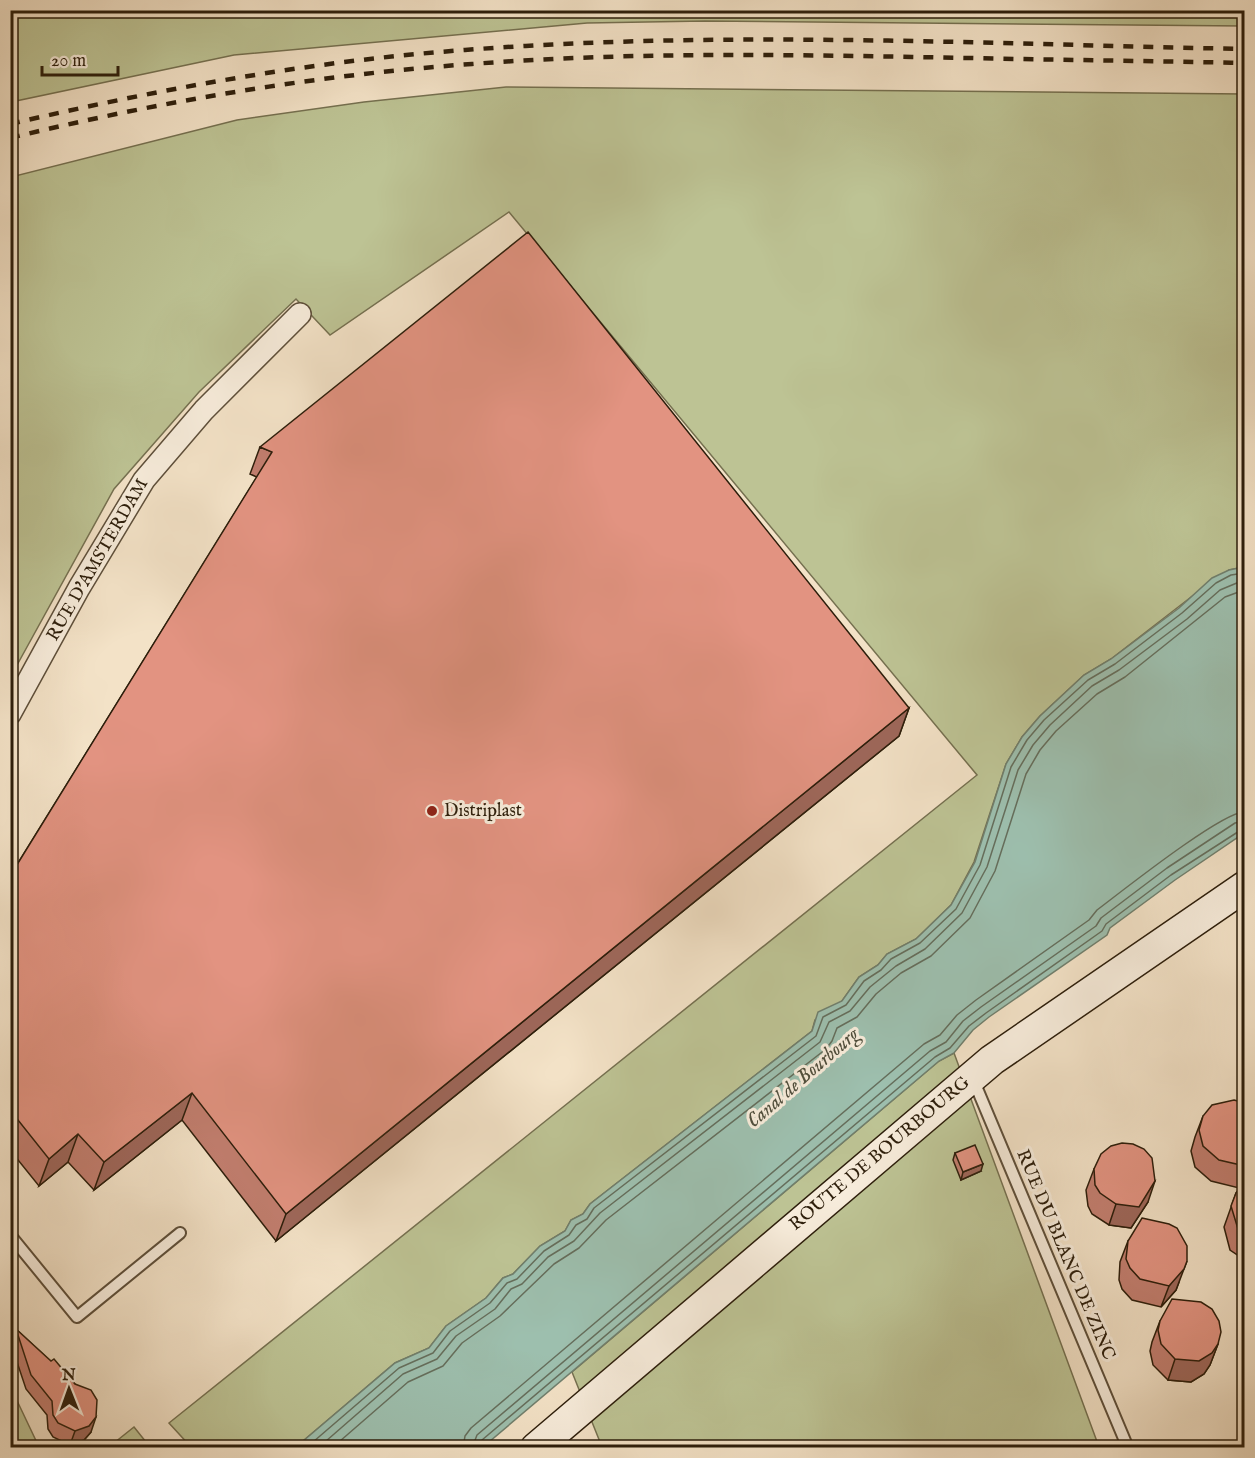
<svg xmlns="http://www.w3.org/2000/svg" width="1255" height="1458" font-family="'IM FELL English',serif">
<style>
.grass{fill:#bdc394;stroke:#757050;stroke-width:1.5}
.water{fill:#9dbfae;stroke:#707f6d;stroke-width:1.5}
.lines{fill:none;stroke-linecap:round;stroke-linejoin:round}
.shore{stroke:#656e5c;stroke-width:1.5}
.lane-casing{stroke:#5e4f3a;stroke-width:14}
.street-casing{stroke:#5e4f3a;stroke-width:24}
.secondary-casing{stroke:#2d1e0b;stroke-width:33}
.lane{stroke:#f7ecdb;stroke-width:10}
.street{stroke:#f7ecdb;stroke-width:21}
.secondary{stroke:#f7ecdb;stroke-width:30}
.rail{stroke:#2d1e0b;stroke-width:4.5;stroke-dasharray:10 10;stroke-linecap:butt}
.wall{fill:#c27e6f;stroke:#2d1e0b;stroke-width:1.5}
.shaded-wall{fill:#9e675a;stroke:#2d1e0b;stroke-width:1.5}
.building{fill:#e29381;stroke:#2d1e0b;stroke-width:1.5}
.poi-dot{fill:#8f2418;stroke:#f7ecdb;stroke-width:2}
.labels{text-anchor:middle;dominant-baseline:central;stroke-width:6;stroke-linejoin:round;paint-order:stroke}
.street-label{font-size:18px;fill:#2d1e0b;stroke:#f7ecdb}
.poi-label{font-size:18px;fill:#2d1e0b;stroke:#f7ecdb;text-anchor:start}
.water-label{font-size:20px;font-style:italic;fill:#4f4e3c;stroke:#f7ecdb}
</style>
<rect width="100%" height="100%" fill="#f3e2c7"/>
<filter id="stains"><feTurbulence type="fractalNoise" baseFrequency=".00333" numOctaves="4"/><feColorMatrix values="0 0 0 0 .2 0 0 0 0 .09 0 0 0 0 .02 0 0 0 .5 -.17"/></filter>
<radialGradient id="worn" r=".72"><stop offset=".6" stop-color="#630" stop-opacity="0"/><stop offset="1" stop-color="#630" stop-opacity=".3"/></radialGradient>
<path class="grass" d="M1244,10V26L705,21L587,23L234,55L11,102V11Z
M506,87L1244,94V567L1229,570L1195,594L1111,659L1084,675L1040,716L1022,737L1006,764L974,862L951,905L916,939L887,954L878,965L859,977L842,1001L815,1020L812,1031L590,1204L583,1214L571,1220L565,1231L540,1246L513,1274L503,1278L486,1298L446,1326L429,1348L395,1363L296,1447H191L169,1423L977,775L509,212L330,335L296,299L199,392L114,489L11,676V177L237,120L364,102Z
M954,1053L1099,1447H602L572,1372L939,1061Z
M11,1388L39,1447H11Z
M134,1427L150,1447H109Z"/>
<path class="water" d="M1244,567V833L1175,880L1110,928L1107,935L989,1017L973,1030L954,1053L939,1061L483,1447H296L395,1363L429,1348L446,1326L486,1298L503,1278L513,1274L540,1246L565,1231L571,1220L583,1214L590,1204L812,1031L818,1012L842,1001L859,977L878,965L887,954L916,939L951,905L975,862L1006,764L1022,737L1040,716L1084,675L1111,659L1179,608L1212,578L1229,570Z"/>
<g class="lines">
<path class="shore" d="M306,1448L399,1368L433,1353L450,1331L490,1303L507,1283L517,1279L544,1251L569,1235L576,1225L587,1219L594,1208L816,1036L823,1017L846,1005L864,981L881,970L891,959L920,943L956,909L980,865L1011,767L1027,740L1044,720L1088,680L1115,664L1182,613L1216,583L1231,575L1244,573
M318,1448L403,1374L437,1359L456,1336L495,1309L511,1289L522,1284L548,1257L574,1241L600,1213L820,1042L829,1022L850,1011L870,987L896,966L925,949L962,913L987,867L1018,770L1033,745L1050,725L1092,686L1119,670L1187,619L1220,590L1244,580
M332,1448L408,1382L443,1366L462,1343L500,1316L554,1264L579,1248L606,1220L826,1049L832,1041L837,1028L857,1017L876,994L901,973L931,956L970,918L995,871L1026,774L1040,750L1056,731L1097,694L1125,677L1225,597L1244,590
M463,1448L465,1436L471,1428L924,1044L940,1035L957,1015L976,1000L1089,920L1097,910C1121,892 1220,813 1244,812
M472,1448L477,1435L930,1051L946,1042L963,1021L981,1007L1096,926L1101,918L1167,868L1235,823L1244,821
M480,1448L482,1440L935,1057L950,1048L969,1026L986,1013L1102,931L1106,924L1171,875L1244,828"/>
<g class="lane-casing">
<path id="lane" d="M973,1079L1128,1448
M10,1235L77,1317L180,1233"/>
</g>
<g class="street-casing">
<path id="street" d="M10,714L79,588L144,480L204,410L300,314"/>
</g>
<g class="secondary-casing">
<path id="secondary" d="M536,1448L992,1060L1244,887"/>
</g>
<use href="#lane" class="lane"/>
<use href="#street" class="street"/>
<use href="#secondary" class="secondary"/>
<path class="rail" d="M10,124C160,89 312,61 465,50C724,30 985,44 1244,49
M10,138C162,101 316,75 472,64C638,51 804,55 970,58C1062,60 1153,61 1244,63"/>
</g>
<path class="wall" d="M260,447L909,708L899,736L276,1241L182,1120L94,1190L68,1162L39,1186L10,1150V876L257,477L250,474Z
M1245,1103V1177L1239,1188L1211,1181L1195,1167L1191,1151L1195,1137L1203,1116Z
M955,1153L981,1171L961,1180L953,1160Z
M1094,1169L1148,1202L1131,1228L1109,1225L1092,1214L1088,1206L1086,1190Z
M1245,1182V1260L1230,1250L1224,1227L1236,1193Z
M1128,1241L1179,1282L1176,1290L1161,1307L1132,1300L1122,1289L1119,1280L1120,1262Z
M1160,1321L1218,1344L1210,1365L1204,1374L1191,1382L1168,1380L1153,1365L1150,1351L1152,1342Z
M16,1329L75,1384L91,1432L84,1440L70,1445L53,1437L48,1429L47,1415L26,1389L11,1344Z"/>
<path class="shaded-wall" d="M909,708L899,736L276,1241L286,1214Z
M192,1093L182,1120L94,1190L104,1162Z
M78,1134L68,1162L39,1186L49,1159Z
M983,1164L981,1171L961,1180L963,1172Z
M1245,1173V1177L1239,1188Z
M1155,1181L1148,1202L1131,1228L1109,1225L1116,1204Z
M1187,1261L1176,1290L1161,1307L1169,1286Z
M1218,1344L1210,1365L1204,1374L1191,1382L1168,1380L1175,1359Z
M96,1417L91,1432L84,1440L70,1445L75,1431Z"/>
<path class="building" d="M528,232L909,708L286,1214L192,1093L104,1162L78,1134L49,1159L10,1110V876L272,452L260,447Z
M1234,1100L1245,1103V1166L1219,1160L1203,1146L1199,1130L1203,1116L1212,1105Z
M1122,1143L1133,1144L1144,1149L1152,1158L1155,1181L1139,1207L1116,1204L1100,1193L1095,1185L1094,1169L1101,1154L1111,1146Z
M975,1145L983,1164L963,1172L955,1153Z
M1245,1182V1234L1238,1229L1231,1206L1236,1193Z
M1142,1218L1169,1224L1177,1228L1187,1246V1261L1184,1269L1169,1286L1140,1279L1130,1268L1126,1259L1128,1241Z
M1172,1299L1201,1302L1212,1309L1219,1321L1221,1332L1218,1344L1212,1353L1199,1361L1175,1359L1161,1344L1158,1330L1160,1321Z
M16,1329L51,1361L54,1359L75,1384L91,1390L97,1400L96,1417L89,1426L75,1431L58,1423L53,1415L52,1401L31,1375Z"/>
<circle class="poi-dot" cx="432" cy="811" r="6"/>
<g class="labels">
<g class="street-label">
<text transform="translate(98 560) rotate(-60)">RUE D'AMSTERDAM</text>
<text transform="translate(880 1154) rotate(-40)">ROUTE DE BOURBOURG</text>
<text transform="translate(1065 1255) rotate(67)">RUE DU BLANC DE ZINC</text>
</g>
<g class="poi-label">
<text x="444" y="811">Distriplast</text>
</g>
<g class="water-label">
<text transform="translate(803 1078) rotate(-41)">Canal de Bourbourg</text>
</g>
</g>
<rect width="1255" height="1458" fill="none" stroke="#f3e2c7" stroke-width="36"/>
<rect x="12" y="12" width="1231" height="1434" fill="none" stroke="#2d1e0b" stroke-width="3"/>
<rect x="18" y="18" width="1219" height="1422" fill="none" stroke="#2d1e0b" stroke-width="1.5"/>
<g transform="translate(69 1389) rotate(359)" stroke="#f7ecdb" stroke-width="4.5" paint-order="stroke">
<path d="M0-4.5L10 22L0 15L-10 22Z" fill="#2d1e0b"/>
<text y="-9" font-size="16" font-weight="bold" text-anchor="middle" fill="#2d1e0b">N</text>
</g>
<path d="M42 66v9h76v-9" fill="none" stroke="#2d1e0b" stroke-width="3"/>
<text x="51" y="66" font-size="18" fill="#2d1e0b" stroke="#f7ecdb" stroke-width="4.5" paint-order="stroke">20 m</text>
<rect width="100%" height="100%" filter="url(#stains)"/>
<rect width="100%" height="100%" fill="url(#worn)"/>
</svg>
